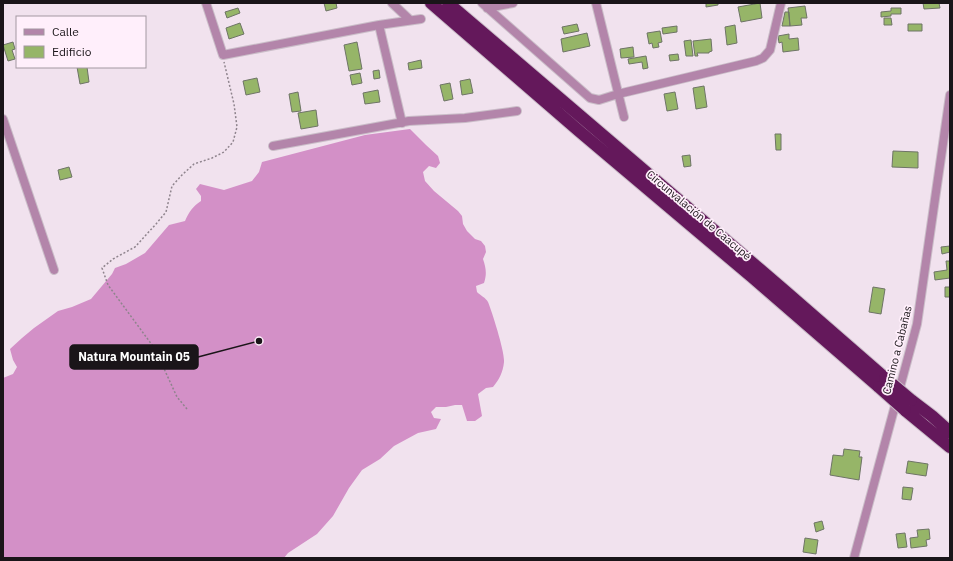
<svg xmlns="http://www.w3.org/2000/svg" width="953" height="561" font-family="'IBM Plex Sans',sans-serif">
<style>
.forest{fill:#d390c7}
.building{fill:#96b568;stroke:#6e7466}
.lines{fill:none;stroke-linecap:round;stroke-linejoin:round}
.minor-casing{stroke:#cabdc8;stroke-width:10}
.highway-casing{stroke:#cabdc8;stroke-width:14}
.path{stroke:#8f848d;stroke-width:1.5;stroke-dasharray:2 2;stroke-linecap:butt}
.minor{stroke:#b385aa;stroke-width:8}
.highway{stroke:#64185b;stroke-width:12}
.highway-bridge-casing{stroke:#cabdc8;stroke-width:14;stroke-linecap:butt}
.highway-bridge{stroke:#64185b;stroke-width:12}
.labels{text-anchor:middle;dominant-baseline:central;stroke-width:3.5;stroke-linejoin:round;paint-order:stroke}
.street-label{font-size:11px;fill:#1a1519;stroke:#ffeffb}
.leader{fill:none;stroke:#1a1519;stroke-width:1.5}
.callout-dot{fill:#1a1519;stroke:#ffeffb;stroke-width:1.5}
.callout{fill:#1a1519;stroke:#1a1519;stroke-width:1.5}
.callout-label{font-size:12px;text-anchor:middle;font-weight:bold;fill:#fff}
</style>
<rect width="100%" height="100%" fill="#f1e2ee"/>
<path class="forest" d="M410,129L426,145L438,156L440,163L436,168L429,166L423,172L425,181L434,191L458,211L462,216L463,224L467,231L475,239L481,241L485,246L486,252L483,259C486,268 487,274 484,283L476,286L477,292C480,295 486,298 488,302C492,312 505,352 504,362C503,372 499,380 493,387L486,388L478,394L482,416L475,421H467L462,405H455L446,407H436L431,412L434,418L441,419L436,429L418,433L394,446L380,459L362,470L349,488L333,516L317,534L288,553L284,558H3V378L13,374L17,367L13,360L10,349L22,338L34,328L58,311L72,307L91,299L112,274L115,268L126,264L145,253L169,225L185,221C189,212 193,206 201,201V196L196,189L200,184L224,190L252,181L259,172L262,162L365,135Z"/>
<path class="building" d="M324,3H336L337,8L326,11Z
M706,3H718V5L706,7Z
M760,3L762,18L741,22L738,7Z
M923,3H939L940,8L924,9Z
M805,6L807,18H801L802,25L790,26L788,8Z
M238,8L240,13L227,18L225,12Z
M891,8H901V14H891V16L881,17V12L891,11Z
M785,12H789L790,26H782Z
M884,18H891L892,25H884Z
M240,23L244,34L229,39L226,28Z
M577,24L579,31L564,34L562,27Z
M908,24H922V31H908Z
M735,25L737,43L727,45L725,27Z
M677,26V32L663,34L662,28Z
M660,31L662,42L658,43L659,47L653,48L652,43L649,44L647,33Z
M587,33L590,46L563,52L561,39Z
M789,34V39L798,38L799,50L783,52L782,42L779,43L778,36Z
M711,39L712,51L709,52V53H697L698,56H695L693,41Z
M691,40L693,56H686L684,41Z
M13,42L15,49L12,50L15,59L8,61L3,45Z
M357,42L362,69L349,71L344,45Z
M633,47L634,57L621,58L620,49Z
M678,54L679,60L670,61L669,55Z
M646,56L648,68L643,69L642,62L629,64L628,59Z
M421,60L422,68L409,70L408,63Z
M77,67H87L89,82L80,84Z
M379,70L380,78L374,79L373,71Z
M360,73L362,83L352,85L350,75Z
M257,78L260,92L246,95L243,81Z
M470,79L473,93L462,95L460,81Z
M450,83L453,99L444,101L440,85Z
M704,86L707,107L696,109L693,88Z
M378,90L380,102L365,104L363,93Z
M298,92L301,111L292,112L289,94Z
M675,92L678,109L667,111L664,94Z
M316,110L318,126L301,129L298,113Z
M775,134H781V150H776Z
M893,151L918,152V168L892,167Z
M690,155L691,166L684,167L682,156Z
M69,167L72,177L60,180L58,170Z
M950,246V252L942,254L941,247Z
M946,261H950V278L935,280L934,272L947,270Z
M873,287L885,289L881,314L869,312Z
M945,287H950V297H945Z
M844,449L860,451L859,457H862L859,480L830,475L833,455L843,456Z
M908,461L928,464L926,476L906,473Z
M903,487L913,488L911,500L902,499Z
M822,521L824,529L816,532L814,523Z
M929,529L930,539L926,540L927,546L911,548L910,538L918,537L917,530Z
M905,533L907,547L898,548L896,534Z
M805,538L818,540L816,554L803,552Z"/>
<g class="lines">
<g class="minor-casing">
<path id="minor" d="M206,3L223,55L379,25L421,19
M392,3L410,20
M482,3L590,98L599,100L618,94L756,61L763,58L770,50L781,3
M596,3L624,117
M487,8L513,3
M379,25L402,123
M3,119L54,270
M273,146L409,121L465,118L517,111
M854,558L917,324L950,95"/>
</g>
<g class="highway-casing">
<path id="highway" d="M431,3L579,131L752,277L879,387
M448,3L784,290L885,378
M911,400L932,416L950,432
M905,410L950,447"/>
</g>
<path class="path" d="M187,409L177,397L155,349L108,285L102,268L113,259L135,247L156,224L166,212L172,186L182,175L194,164L212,158L224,152L233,142L237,127L234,104L224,62"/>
<use href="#minor" class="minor"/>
<use href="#highway" class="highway"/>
<g class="highway-bridge-casing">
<path id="highway-bridge" d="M885,378L911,400
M879,387L905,410"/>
</g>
<use href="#highway-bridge" class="highway-bridge"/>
</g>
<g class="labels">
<g class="street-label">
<text transform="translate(699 215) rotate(40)">Circunvalación de Caacupé</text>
<text transform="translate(897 350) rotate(-76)">Camino a Cabañas</text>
</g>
</g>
<path class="leader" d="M259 341L198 357"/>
<circle class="callout-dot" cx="259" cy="341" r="4"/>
<rect class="callout" x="70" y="345" width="128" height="24" rx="4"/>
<g class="callout-label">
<text x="134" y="361">Natura Mountain 05</text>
</g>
<rect width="953" height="561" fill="none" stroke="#1a1519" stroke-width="8"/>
<rect x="16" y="16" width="130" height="52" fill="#ffeffb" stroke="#a398a1"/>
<rect x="24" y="29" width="20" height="6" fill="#b385aa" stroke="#a398a1"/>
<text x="52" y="36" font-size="12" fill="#1a1519">Calle</text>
<rect x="24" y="46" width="20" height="12" fill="#96b568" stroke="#a398a1"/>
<text x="52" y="56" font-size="12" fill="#1a1519">Edificio</text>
</svg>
